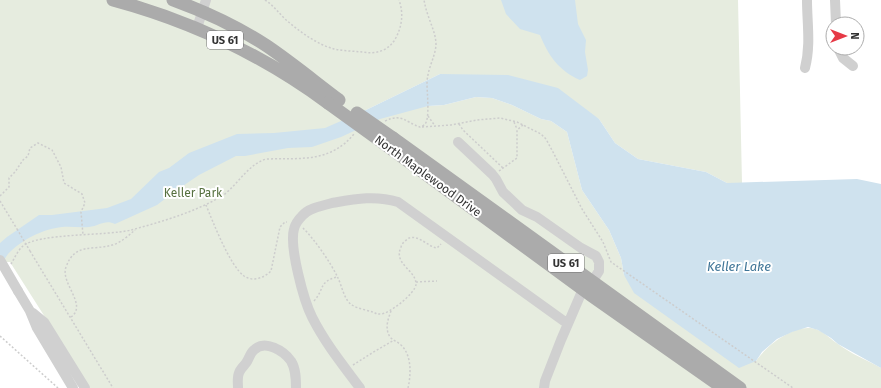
<svg xmlns="http://www.w3.org/2000/svg" width="881" height="388" font-family="'Fira Sans',sans-serif">
<style>
.green{fill:#e6ecdf}
.water{fill:#cfe2ee}
.lines{fill:none;stroke-linecap:round;stroke-linejoin:round}
.path{stroke:#cdcdcd;stroke-width:1.5;stroke-dasharray:2 2;stroke-linecap:butt}
.minor{stroke:#d0d0d0;stroke-width:10}
.major{stroke:#ababab;stroke-width:13}
.path-bridge{stroke:#cdcdcd;stroke-width:1.5;stroke-dasharray:2 2;stroke-linecap:butt}
.minor-bridge{stroke:#d0d0d0;stroke-width:10}
.major-bridge{stroke:#ababab;stroke-width:13}
.labels{text-anchor:middle;dominant-baseline:central;stroke-width:4;stroke-linejoin:round;paint-order:stroke}
.shield{fill:#fff;stroke:#707070;stroke-width:1}
.shield-label{font-size:11px;font-weight:bold;fill:#333}
.street-label{font-size:12px;fill:#333;stroke:#fff}
.park-label{font-size:12px;fill:#56703f;stroke:#fff}
.water-label{font-size:13px;font-style:italic;fill:#3f7597;stroke:#fff}
</style>
<rect width="100%" height="100%" fill="#fff"/>
<path class="green" d="M0,0H738L742,183H727L706,172L638,159L615,143L599,119L440,74L366,110L444,105L476,97L492,98L512,105L541,119L551,121L567,132L582,190L609,230L621,258L624,275L756,361C767,345 797,321 818,330C826,333 831,340 838,344C851,354 867,360 881,368V388H90L10,262H0Z"/>
<path class="water" d="M501,0H575L578,24L586,40L585,52L588,70L587,76L580,80C559,71 548,55 540,35L520,29L506,14Z
M440,74L508,75L558,88L599,119L615,143L638,159L706,172L727,183L857,179L881,184V368L838,344L831,338L818,330L808,327L792,332L777,339L762,352L756,361L739,368L634,293L624,275L621,258L609,230L582,190L567,132L551,121L541,119L512,105L492,98L476,97L444,105L428,106L380,119L341,137L312,147L288,148L245,156H236L199,175L174,192L157,205L115,224C105,219 99,226 89,227C80,228 71,226 62,227C43,229 21,240 8,254C5,258 2,263 0,268V243L7,237L39,215H52L107,208L131,199L159,172L169,168L189,153L237,134L274,133L325,128L366,110Z"/>
<g class="lines">
<path class="path" d="M265,0C273,5 278,12 285,19C299,31 316,44 334,49C343,51 353,51 362,52C375,54 386,52 394,41C402,28 404,14 399,0
M428,116L435,126
M385,121C402,113 405,122 420,127C421,127 424,125 425,124C430,119 427,92 427,84C427,69 435,58 436,45C436,34 431,25 428,15C426,10 425,5 424,0
M514,122L517,129
M459,124L463,130L503,168
M422,127L451,125L477,120L500,118L517,122L541,134L546,139L553,152L582,209L603,242L611,262L793,388
M499,171L517,158V130L523,125
M0,196L9,187V178L15,172L23,160L28,156L30,148L38,143L52,150L61,167L64,183L82,194L85,203L81,212L83,235
M0,201L17,229
M206,205C213,222 230,266 244,276C253,282 264,278 271,271L280,227L285,222H287
M303,228C315,240 331,263 338,278C342,286 344,300 352,305C358,309 368,310 375,313C377,314 378,314 381,314C389,314 416,293 416,284C416,270 393,264 401,247C402,243 406,240 409,238C420,235 428,247 437,248L441,244
M30,251L113,388
M11,264C14,259 18,250 23,246C38,233 107,236 131,230C161,222 195,212 222,196C238,185 247,165 266,159C300,158 330,163 354,134
M416,282L437,281
M314,301C325,289 318,282 337,277
M391,311C388,319 384,330 391,338C394,341 398,342 401,345C412,355 411,375 408,388
M71,317C88,305 60,283 66,267C75,242 93,251 112,245C121,243 129,235 135,230
M0,336L58,388
M353,365L372,353L394,340"/>
<path class="minor" d="M835,0L836,24
M197,28L206,0
M838,48L843,58L853,66
M805,68C811,45 807,23 807,0
M458,142L492,174L496,179L503,192L522,210L537,217L581,248L596,256L599,262V271L592,282
M18,291L30,311L37,328L73,388
M33,313L44,322L85,388
M238,388C238,383 237,377 239,373C240,369 244,366 246,363C249,359 250,353 254,350C265,339 284,351 291,361C296,369 296,379 296,388
M360,388C343,365 325,343 312,317C304,301 289,247 294,229C295,225 299,219 302,216C308,208 322,206 332,203C355,199 375,195 398,202L568,324
M544,388L545,381L561,340L583,289"/>
<path class="major" d="M113,0C191,21 263,55 328,103
M173,0C206,12 238,27 267,46C292,63 315,82 339,100
M393,138L740,388
M382,142L592,296L723,388"/>
<path class="path-bridge" d="M17,229L30,251"/>
<path class="minor-bridge" d="M0,260L18,291"/>
<path class="major-bridge" d="M328,103L382,142
M357,113L393,138"/>
</g>
<g class="labels">
<g class="shield">
<rect x="207" y="31" width="36" height="18" rx="3"/>
<rect x="548" y="254" width="36" height="18" rx="3"/>
</g>
<g class="shield-label">
<text x="225" y="40">US 61</text>
<text x="566" y="263">US 61</text>
</g>
<g class="street-label">
<text transform="translate(428 176) rotate(36)">North Maplewood Drive</text>
</g>
<g class="park-label">
<text x="193" y="193">Keller Park</text>
</g>
<g class="water-label">
<text x="739" y="266">Keller Lake</text>
</g>
</g>
<g transform="translate(845 36) rotate(90)"><circle r="19" fill="#ffffff" stroke="#adadad"/>
<path d="M0-3L7 15L0 10L-7 15Z" fill="#e63946"/>
<text y="-6" font-size="11" font-weight="bold" text-anchor="middle" fill="#333333">N</text>
</g>
</svg>
